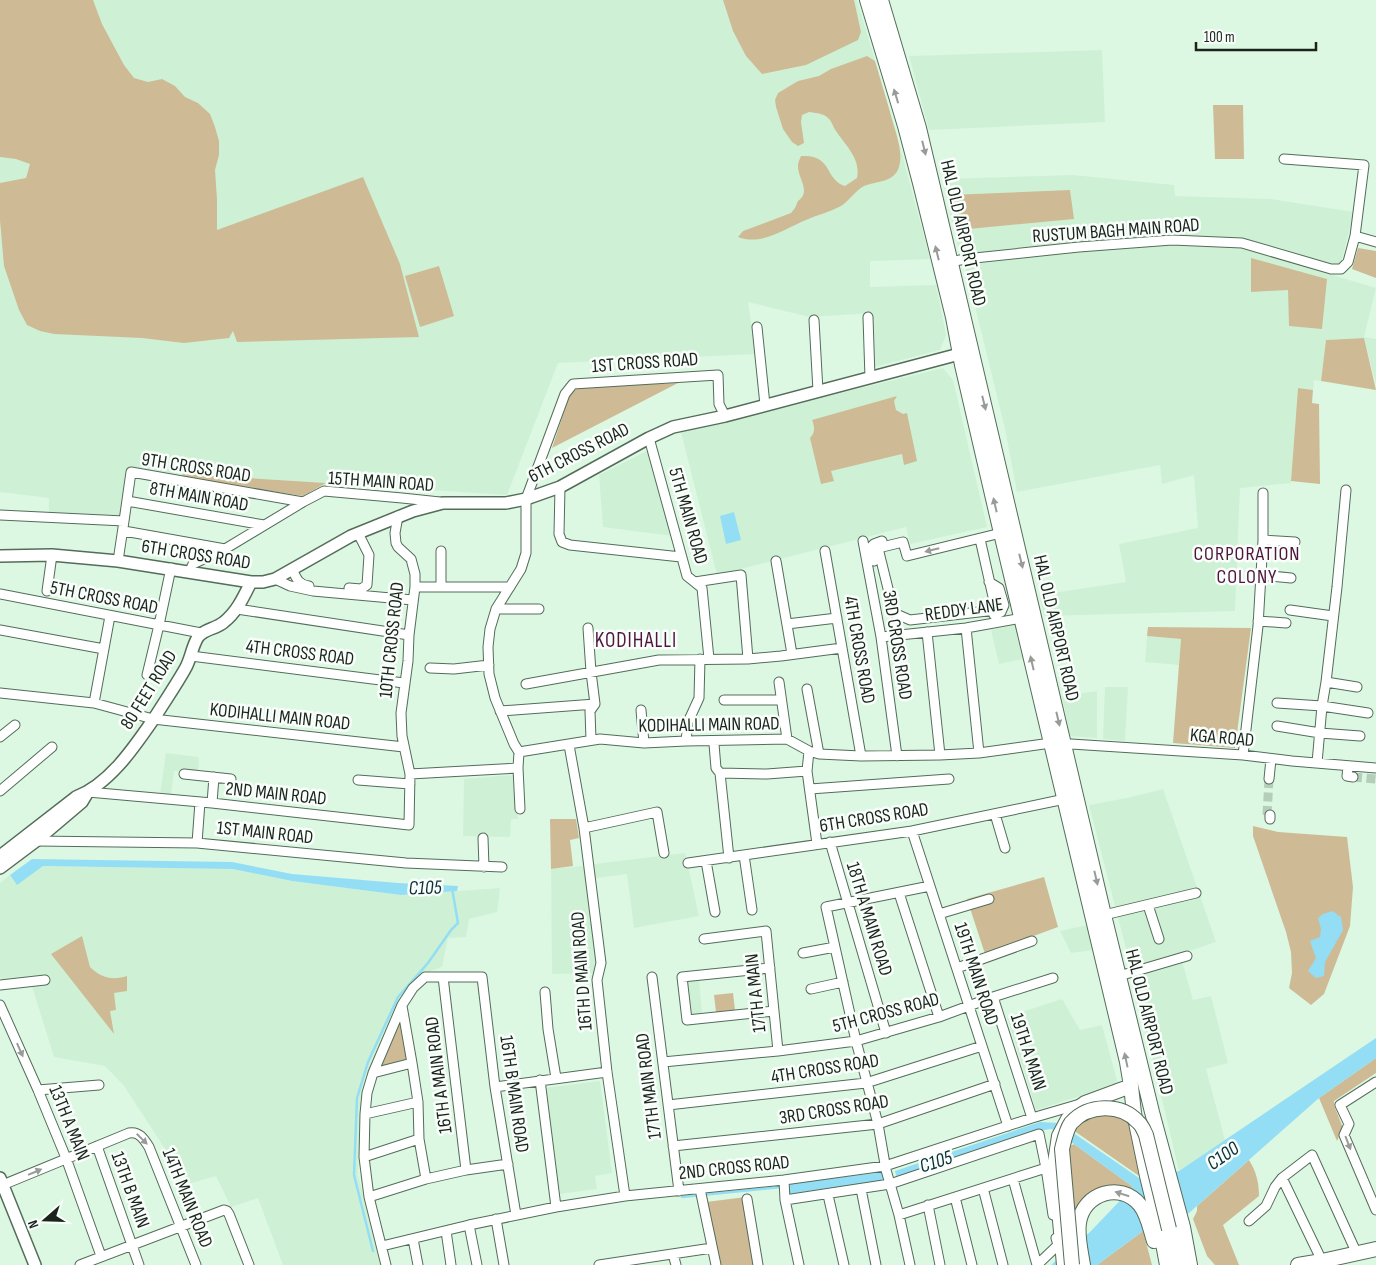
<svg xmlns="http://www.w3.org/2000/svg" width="1376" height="1265" font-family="'Sofia Sans Condensed',sans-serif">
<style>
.built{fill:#cef1d5}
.green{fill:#cebb95}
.water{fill:#93def5}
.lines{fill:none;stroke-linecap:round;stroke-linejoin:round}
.stream{stroke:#93def5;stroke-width:2.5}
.minor-tunnel{stroke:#b5cebb;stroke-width:9;stroke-dasharray:9 4.5;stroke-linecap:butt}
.minor-casing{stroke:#546c59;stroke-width:11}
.tertiary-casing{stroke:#546c59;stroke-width:14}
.primary-casing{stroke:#546c59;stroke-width:16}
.minor{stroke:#fff;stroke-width:9}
.tertiary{stroke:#fff;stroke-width:11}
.primary{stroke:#fff;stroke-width:14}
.primary-bridge-casing{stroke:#546c59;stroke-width:16;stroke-linecap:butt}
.primary-bridge{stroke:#fff;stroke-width:14}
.oneway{fill:#989c99}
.labels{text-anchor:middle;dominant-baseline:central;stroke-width:5;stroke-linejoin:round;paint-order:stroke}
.street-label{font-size:19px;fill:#1a241d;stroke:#f9fefa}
.neighbourhood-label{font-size:20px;letter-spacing:1px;fill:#4f153d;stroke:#f9fefa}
.water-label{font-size:20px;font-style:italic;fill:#0a2f39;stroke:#f9fefa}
.quarter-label{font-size:21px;letter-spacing:1px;fill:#4f153d;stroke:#f9fefa}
</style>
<rect width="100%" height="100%" fill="#dcf8e2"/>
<path class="built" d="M0,0H857L894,124L930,259L870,261V287L936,285L946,335L940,350L874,367L872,313L810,317L748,302L756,354L558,363L507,495L183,474L182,477L130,468L120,517L49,514V498L0,492Z
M1102,50L1105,122L929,130L909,56Z
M1073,175L1174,185L1175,196L1271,199L1354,212L1341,264H1332L1243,238L1172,235L1078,242L960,255L942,179Z
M1172,245L1242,248L1376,288L1364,337L1376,339V385L1364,338L1326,340L1321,381L1314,380L1313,390L1298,388L1291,483L1240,488L1235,611L1044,616L1039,595L1126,582L1119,544L1198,528L1194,475L1162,484L1160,465L1017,492L1005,429L965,265L1079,252Z
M943,368L953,380L987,527L910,544L906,527L717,575L681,432Z
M649,450L673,536L603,527L599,475Z
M1015,625L1023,659L999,664L991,630Z
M1147,636L1181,639L1179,665L1145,662Z
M1105,687H1128L1125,741L1103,739Z
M1097,691V738L1070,736L1062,696Z
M166,753L199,757L198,773L174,771L171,795L160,794Z
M514,775L518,819H511L510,837L463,836L464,779Z
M1163,789L1216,942L1180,954L1193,1000L1211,996L1228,1063L1206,1069L1225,1140L1179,1171L1131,968L1089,805L1127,798Z
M685,853L699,916L634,928L627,874L595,878L594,864Z
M43,866L234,869L292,881L401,895L500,888L497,912L469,919L466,937L448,938L442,967L425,973L400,1001L369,1073L362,1100L358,1175L375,1237L380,1265H283L258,1198L231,1207L216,1176L188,1184L124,1086L105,1066L54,1057L30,980L3,981L0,977V883L10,875L17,884Z
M584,866L598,963L596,973L552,974L551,869Z
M1088,925L1093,950L1071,953L1060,931Z
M699,980L702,1013L690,1015L686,982Z
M1062,999L1080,1030L1102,1025L1118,1084L1036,1110L1007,1017Z
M600,1081L612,1173L595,1176L597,1189L560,1194L545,1088Z"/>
<path class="green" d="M0,0H93L102,24L124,65L134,78L148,82L162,79L175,86L185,97L198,103L210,114L215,127L219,141V155L215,170L217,199V230L363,177L400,264L419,337L237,342L233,331L229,338L184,343L142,338L54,334L40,331L27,325L19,310L4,266L0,220V183L26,178L30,164L16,159L0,157Z
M723,0H854L861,32L858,40L806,65L762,74L746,56L733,31Z
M867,56L875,61C880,78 885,95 890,112C894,129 904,150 899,167C894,183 876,181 864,186C855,191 849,201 841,206C830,212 817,215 806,220C784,229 762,246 738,237L743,231L791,213L795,208L798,201C812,191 797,178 798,165C798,162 800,159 801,156C833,154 824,179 845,186L857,178C861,159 846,146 836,131C833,127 832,121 828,118C823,113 815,113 809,112L802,115L801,122L804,143L798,146L792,142L783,129L776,107L775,100L778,93L798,81L819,76L831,69Z
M1213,105H1243L1244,159H1215Z
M1070,190L1074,219L958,230L950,195Z
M1358,248L1376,251V278L1352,269Z
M1251,258L1327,279L1322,329L1289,326L1288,290L1251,292Z
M439,266L454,316L420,327L405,276Z
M1364,338L1376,390L1321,381L1326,340Z
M678,383L552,448L569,397L574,390L582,387Z
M1298,388L1313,390L1312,403L1319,404L1320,484L1291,481Z
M897,396L894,401L896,410L903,414L907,413L917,461L904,465L902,454L831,471L834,481L821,484L810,438C815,433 815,427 812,420Z
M183,474L326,483L303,496L182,477Z
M1148,627L1251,628L1235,748L1173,743L1181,639L1147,636Z
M550,819H576L579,838L570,840L573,866L551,869Z
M1253,826L1278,832L1347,837L1353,887L1350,926L1324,994L1311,1005L1289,988L1292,973L1291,952L1286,932L1253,836Z
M1044,877L1058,927L985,954L967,899Z
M82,936L90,967C100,977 112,981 127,976V991L114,993L116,1010L110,1011L114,1034L51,954Z
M733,993L735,1010L716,1012L714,995Z
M403,1011L410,1060L379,1069Z
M1376,1058V1073L1334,1101V1105L1343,1128L1337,1141L1319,1098Z
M1124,1103L1142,1178L1070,1128L1100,1106Z
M1074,1144L1133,1187L1130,1191L1115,1186L1074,1223L1067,1148Z
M1249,1160C1256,1171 1259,1182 1259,1196L1223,1225L1239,1265H1215L1207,1256L1193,1219L1197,1211V1206Z
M746,1197L756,1265H720L706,1202Z
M1143,1231L1152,1265H1097Z"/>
<path class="water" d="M734,512L741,540L726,544L720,516Z
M32,859L232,862L292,874L398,883L458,886L457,891L401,895L292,881L233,869L43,866L17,885L10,875Z
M1332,911L1341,917L1343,930L1325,962L1324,976L1316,978L1308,971L1316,958L1310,941L1320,937L1321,929L1318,918L1323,914Z
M1376,1038V1058L1319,1098L1189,1213L1143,1231L1097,1265H1051L1090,1232L1133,1187L1056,1131L1051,1129L1044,1130L1013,1139L897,1179L895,1171L1040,1122L1059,1123L1142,1180L1179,1171Z
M884,1172L885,1181L822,1189L789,1194L788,1184Z"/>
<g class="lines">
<path class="stream" d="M682,1197L782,1187
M373,1251L354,1175L357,1098L368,1062L398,997L428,963L451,930L458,923L452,888"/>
<path class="minor-tunnel" d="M1353,777L1376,779
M1267,815L1269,779"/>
<g class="minor-casing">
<path id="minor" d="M1284,159L1364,165L1355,236
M950,262L965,259L1079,247L1172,240L1242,243L1331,269H1341L1348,262L1355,236L1376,242
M868,317L870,378
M814,320L818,391
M757,327L765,405
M649,438L687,576L702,588L709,659
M560,487L559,534L562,542L570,545L681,557
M127,501L264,525
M0,515L124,521L118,561
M124,521L131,472L303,502
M124,531L225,549
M980,539L996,610L910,620L894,613L878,548L903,542L907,556L1001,533
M1263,540L1295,542
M863,541L881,637L897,756
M825,551L861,756
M776,561L792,654
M874,561L871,547L874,544L882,541
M292,569C296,577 298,585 309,586
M190,571L193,564L225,549L303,502L324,491L402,498L440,502
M1261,575L1291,578
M275,579L290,586L313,591L413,600
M695,582L741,575L748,659
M989,582L999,588L1004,605L1001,612L994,615
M415,587H510
M441,587V551
M349,588L361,589L367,585L369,555L358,533
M47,591L52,555
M0,594L201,633
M237,609L409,635
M496,609H539
M1290,610L1333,616
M1258,621L1286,623
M787,624L837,618
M588,628L591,672L595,704L590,711L591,740
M966,628L979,753
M0,630L104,649
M927,632L940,755
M881,637L966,628L1022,618
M191,656L404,683
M430,668L454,669L489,665
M147,675L159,625L171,568
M779,682L787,739
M1326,682L1357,687
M526,684L659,660L748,659L781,656L842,648
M807,689L819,754
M0,693L94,703L153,719L404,747
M724,700H781
M94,703L110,616
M1277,703L1322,706L1368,713
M641,710L644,743
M500,711L595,704
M1277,726L1320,733L1360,736
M0,737L15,725
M686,741L688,722L699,698L700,659
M712,741L714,744L716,768L720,773L729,858
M569,745L584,828L601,963L597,980L607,1072L625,1196
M1064,746L1071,744L1243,755L1292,761L1376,768
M809,751L807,771L817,844
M519,752L514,744L495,698L489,674L488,647L490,629L496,609L521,569L526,553V499L565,394L573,384L718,375L719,404L725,416
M1243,755L1258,626L1263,540V493
M1317,763L1322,706L1326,682L1337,587L1346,490
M1348,766L1347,776L1353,777
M518,768L520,809
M720,773L767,774L807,771
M184,774L231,779
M410,774L518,768L519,752L600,739L644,743L686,741L787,739L809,751L819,754L861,756L940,755L979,753L1051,743
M1269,779L1271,759
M358,780L410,784
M810,789L949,779
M0,791L52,747
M88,792L212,803L409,825L410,774L402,736L401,713L408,661L409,635L415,587V574L411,559L398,547L396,543L395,533L398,516
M212,803L214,777
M995,814L1005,848
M1270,819V815
M584,828L657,812L664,853
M912,831L1008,1126
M483,838L484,867
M33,840L36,841L197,843L406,863L502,867
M830,842L886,1033
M197,843L200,802
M744,855L752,910
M706,861L715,912
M688,863L912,831L1065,799
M899,893L939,1017
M1148,905L1159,939
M939,914L989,899
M1104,915L1196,893
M704,939L766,931L778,1051
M803,953L835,947
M770,968L682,977L687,1020L774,1011
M957,968L1032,941
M1119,976L1187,956
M443,977L466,1170
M652,977L679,1191
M0,985L45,980
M811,989L843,982
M545,992L548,1029L556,1078
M993,997L1032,1118
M0,1005L38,1090L66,1158L101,1256
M402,1006L412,1063L418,1102L419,1139L426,1179
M663,1062L778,1051L856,1041L939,1017L993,997L1053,978
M373,1073L412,1063
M540,1080L556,1207
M1376,1082L1340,1105L1349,1124L1344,1135L1376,1210
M495,1087L607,1072
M38,1090L99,1085
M668,1105L866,1083L982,1046
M365,1114L418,1102
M97,1146L139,1265
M673,1146L878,1124L995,1084
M364,1157L419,1139
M1282,1178L1322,1261
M1013,1179L1037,1265
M784,1180L785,1200L799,1265
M0,1186L129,1133C139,1131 144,1139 149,1147L196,1265
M983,1188L1003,1265
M700,1189L716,1265
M861,1189L876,1265
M828,1195L844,1265
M369,1197L426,1179L466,1170L508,1164
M955,1197L972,1265
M747,1199L758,1265
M785,1200L890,1184L1039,1134L1046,1168L1053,1215
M928,1205L940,1265
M899,1215L1046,1168
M496,1219L504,1265
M1249,1221L1266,1206L1275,1187L1282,1178L1312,1155L1357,1254
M469,1225L477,1265
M446,1231L451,1265
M413,1239L418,1265
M382,1246L469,1225L556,1207L625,1196L784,1180L885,1166L1032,1118L1080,1104
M673,1254L676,1265
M80,1265L224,1210L227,1211L229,1214L249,1265
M386,1265L369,1197L364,1157L365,1114L367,1093L373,1073L402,1005L413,988L425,977H482L495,1087L516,1215
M599,1265L712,1248
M910,1265L899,1215L886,1170L878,1124L856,1041L826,907L930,886
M1037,1265L1058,1245L1056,1238"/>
</g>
<g class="tertiary-casing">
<path id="tertiary" d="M0,556L52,555L118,561L251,582H263L275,579L351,536L413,511L443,503H506L526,499L560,487L649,438L673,427L725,416L967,352
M0,856L76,797C110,784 135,746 155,717C165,701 176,685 185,669C191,659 192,646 198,637C204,629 216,629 224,622C237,612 244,596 251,582
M0,868L36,841L82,802L88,792
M0,1178L35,1265"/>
</g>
<g class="primary-casing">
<path id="primary" d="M867,0L905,126L920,183L953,317L962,365L1001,533L1127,1062L1131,1086L1134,1113L1147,1176L1161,1233L1167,1265
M881,0L919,128L933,187L1104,915L1152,1112L1183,1227L1190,1265
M1169,1229L1179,1265
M1064,1265L1056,1176V1156L1059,1136L1068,1119L1077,1109L1085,1103L1131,1086
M1083,1265C1081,1252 1077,1236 1079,1223C1083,1193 1121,1181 1140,1205C1148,1215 1150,1229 1154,1241
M1298,1265L1322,1261L1376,1249"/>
</g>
<use href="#minor" class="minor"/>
<use href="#tertiary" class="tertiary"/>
<use href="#primary" class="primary"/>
<g class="primary-bridge-casing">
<path id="primary-bridge" d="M1072,1265L1062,1149C1064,1141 1066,1130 1071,1123C1088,1104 1121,1103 1138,1122C1142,1125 1144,1131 1146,1135L1169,1229"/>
</g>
<use href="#primary-bridge" class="primary-bridge"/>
</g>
<defs><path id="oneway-solid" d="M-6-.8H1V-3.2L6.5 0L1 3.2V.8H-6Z" transform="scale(1.25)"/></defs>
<g class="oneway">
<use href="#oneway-solid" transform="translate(896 96) rotate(-107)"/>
<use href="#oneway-solid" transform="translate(924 148) rotate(76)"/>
<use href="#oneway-solid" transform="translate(937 253) rotate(-104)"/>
<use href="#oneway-solid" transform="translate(984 403) rotate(76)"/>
<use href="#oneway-solid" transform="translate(995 505) rotate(-103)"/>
<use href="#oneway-solid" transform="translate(932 550) rotate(166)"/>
<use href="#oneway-solid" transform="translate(1021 561) rotate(76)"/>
<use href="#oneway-solid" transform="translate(1032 663) rotate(-103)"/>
<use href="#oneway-solid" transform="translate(1058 719) rotate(77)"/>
<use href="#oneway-solid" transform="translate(1096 878) rotate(77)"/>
<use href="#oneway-solid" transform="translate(20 1050) rotate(66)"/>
<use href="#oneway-solid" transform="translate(1126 1060) rotate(-102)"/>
<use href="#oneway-solid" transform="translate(142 1139) rotate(45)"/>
<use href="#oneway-solid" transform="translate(1348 1143) rotate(69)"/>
<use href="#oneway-solid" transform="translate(35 1172) rotate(-23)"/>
<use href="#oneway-solid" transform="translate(1122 1194) rotate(-163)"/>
</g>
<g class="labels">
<g class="street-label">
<text transform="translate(1116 231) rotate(-4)">RUSTUM BAGH MAIN ROAD</text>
<text transform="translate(963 233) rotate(77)">HAL OLD AIRPORT ROAD</text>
<text transform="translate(645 363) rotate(-4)">1ST CROSS ROAD</text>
<text transform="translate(579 453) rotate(-27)">6TH CROSS ROAD</text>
<text transform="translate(196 468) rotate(9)">9TH CROSS ROAD</text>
<text transform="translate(381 482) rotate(4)">15TH MAIN ROAD</text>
<text transform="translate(199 497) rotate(10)">8TH MAIN ROAD</text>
<text transform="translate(688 516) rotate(74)">5TH MAIN ROAD</text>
<text transform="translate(196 555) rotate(9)">6TH CROSS ROAD</text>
<text transform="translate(104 598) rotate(11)">5TH CROSS ROAD</text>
<text transform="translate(964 610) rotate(-8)">REDDY LANE</text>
<text transform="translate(1056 628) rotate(77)">HAL OLD AIRPORT ROAD</text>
<text transform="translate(392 640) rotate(-84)">10TH CROSS ROAD</text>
<text transform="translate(897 645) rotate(81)">3RD CROSS ROAD</text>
<text transform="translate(859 650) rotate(80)">4TH CROSS ROAD</text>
<text transform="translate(300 653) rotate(7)">4TH CROSS ROAD</text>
<text transform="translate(149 690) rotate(-58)">80 FEET ROAD</text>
<text transform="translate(280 717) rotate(6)">KODIHALLI MAIN ROAD</text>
<text transform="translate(709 725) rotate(-1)">KODIHALLI MAIN ROAD</text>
<text transform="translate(1222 738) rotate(5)">KGA ROAD</text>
<text transform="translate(276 794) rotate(6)">2ND MAIN ROAD</text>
<text transform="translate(874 818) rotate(-9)">6TH CROSS ROAD</text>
<text transform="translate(265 833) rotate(6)">1ST MAIN ROAD</text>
<text transform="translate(869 919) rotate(73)">18TH A MAIN ROAD</text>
<text transform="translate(582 971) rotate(-94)">16TH D MAIN ROAD</text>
<text transform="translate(976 974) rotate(72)">19TH MAIN ROAD</text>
<text transform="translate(756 993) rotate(-96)">17TH A MAIN</text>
<text transform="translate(886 1013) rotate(-15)">5TH CROSS ROAD</text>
<text transform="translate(1149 1022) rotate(76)">HAL OLD AIRPORT ROAD</text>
<text transform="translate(1028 1052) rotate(72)">19TH A MAIN</text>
<text transform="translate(825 1069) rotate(-9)">4TH CROSS ROAD</text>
<text transform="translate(439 1075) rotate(-97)">16TH A MAIN ROAD</text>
<text transform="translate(649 1086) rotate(-97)">17TH MAIN ROAD</text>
<text transform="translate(514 1094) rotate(82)">16TH B MAIN ROAD</text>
<text transform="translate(834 1110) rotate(-9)">3RD CROSS ROAD</text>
<text transform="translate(69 1123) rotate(68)">13TH A MAIN</text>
<text transform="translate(734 1168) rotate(-6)">2ND CROSS ROAD</text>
<text transform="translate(130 1190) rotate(70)">13TH B MAIN</text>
<text transform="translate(187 1198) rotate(68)">14TH MAIN ROAD</text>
</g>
<g class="neighbourhood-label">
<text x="1247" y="554">CORPORATION<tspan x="1247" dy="23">COLONY</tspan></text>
</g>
<g class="water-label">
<text transform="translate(425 888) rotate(-2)">C105</text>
<text transform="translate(1223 1156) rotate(-35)">C100</text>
<text transform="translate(936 1162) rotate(-18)">C105</text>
</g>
<g class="quarter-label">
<text x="636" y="640">KODIHALLI</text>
</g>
</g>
<g transform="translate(45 1220) rotate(250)" stroke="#f9fefa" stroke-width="4" paint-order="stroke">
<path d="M0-4L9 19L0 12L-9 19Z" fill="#1a241d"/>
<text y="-8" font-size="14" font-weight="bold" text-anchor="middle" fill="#1a241d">N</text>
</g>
<path d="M1196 42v8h120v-8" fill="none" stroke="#1a241d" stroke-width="2.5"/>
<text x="1204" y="42" font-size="15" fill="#1a241d" stroke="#f9fefa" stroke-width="4" paint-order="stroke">100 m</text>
</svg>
